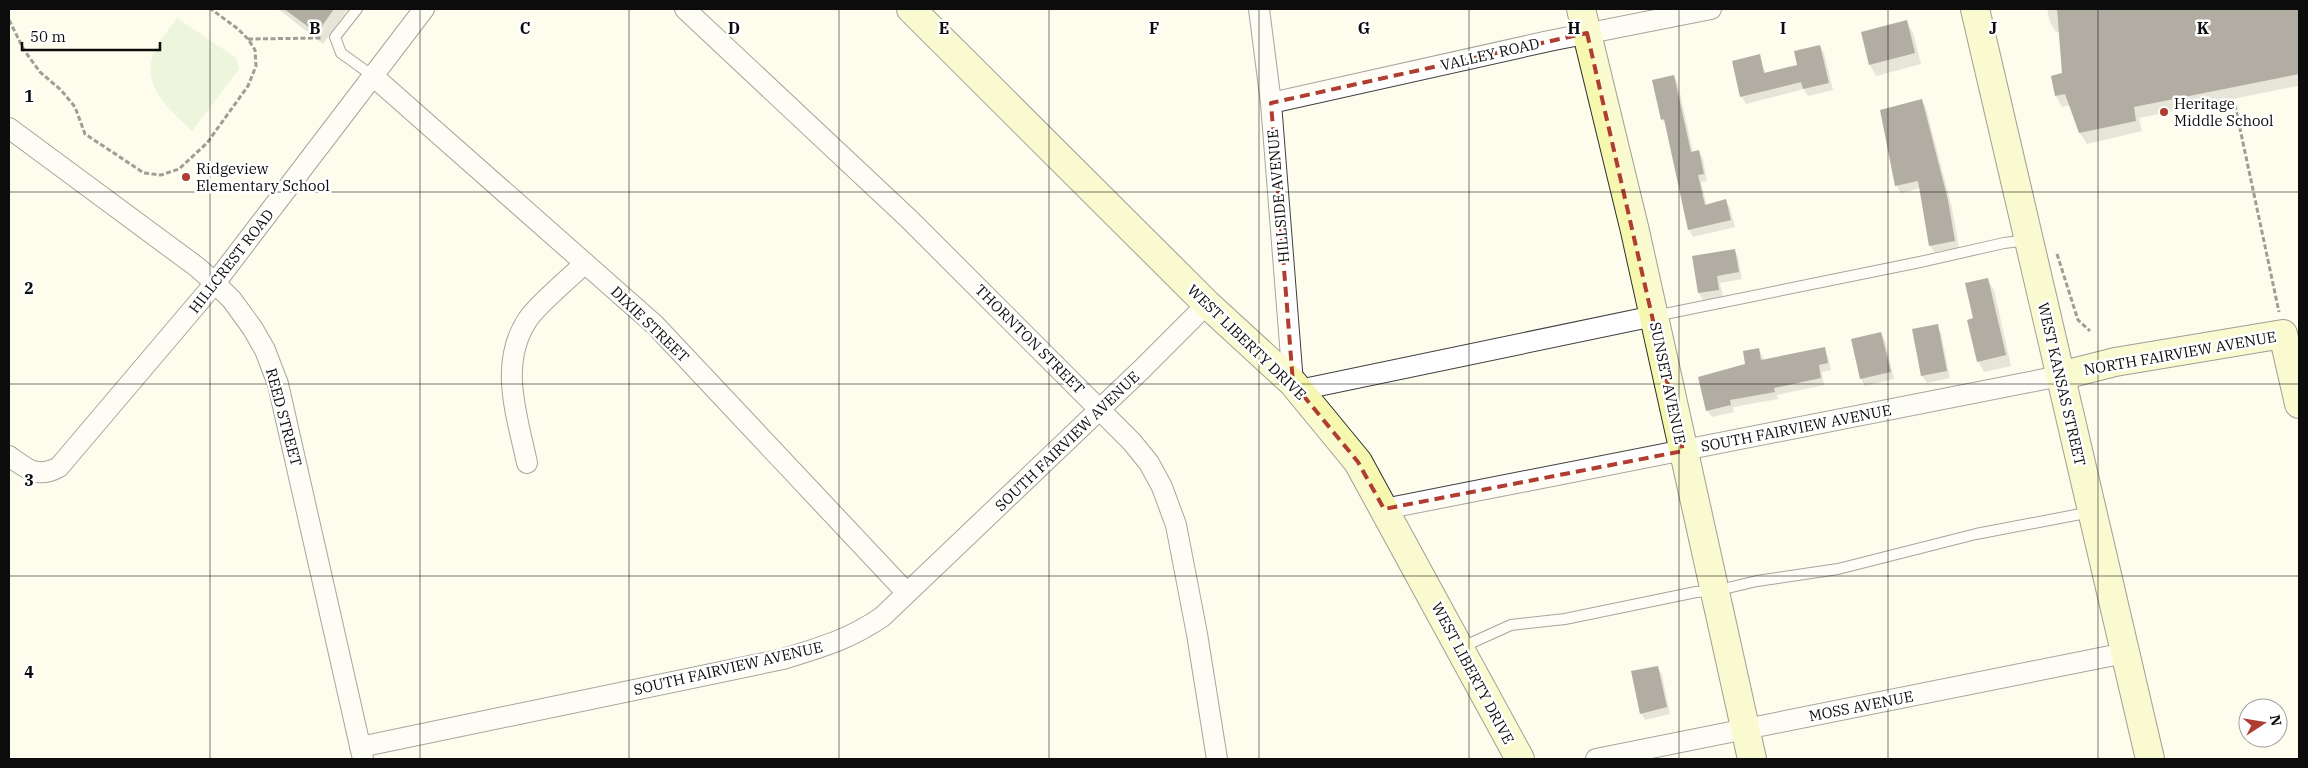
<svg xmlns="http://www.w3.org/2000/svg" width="2308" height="768" font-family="'IBM Plex Serif',serif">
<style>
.pitch{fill:#dcedcb}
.shadow{fill:#0003}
.building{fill:#544f49}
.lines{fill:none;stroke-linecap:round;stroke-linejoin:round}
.lane-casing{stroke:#3f3f3f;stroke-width:12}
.street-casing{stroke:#3f3f3f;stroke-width:22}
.secondary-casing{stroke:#2e2e2e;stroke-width:30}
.path{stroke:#2e2e2e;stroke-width:3;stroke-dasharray:5 2.5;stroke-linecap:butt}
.lane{stroke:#fff;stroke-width:10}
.street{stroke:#fff;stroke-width:20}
.secondary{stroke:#f5f8ae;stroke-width:28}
.marked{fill:none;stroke:#af3d31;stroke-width:4;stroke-dasharray:10 6;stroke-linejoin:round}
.grid{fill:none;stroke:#0c0c0c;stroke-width:1;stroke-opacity:0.55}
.poi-dot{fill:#af3d31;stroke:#fff;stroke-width:2}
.labels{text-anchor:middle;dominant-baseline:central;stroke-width:5;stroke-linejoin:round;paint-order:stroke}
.street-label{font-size:15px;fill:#0c0c0c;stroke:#fff}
.poi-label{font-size:15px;fill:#0c0c0c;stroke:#fff;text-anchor:start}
.grid-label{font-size:16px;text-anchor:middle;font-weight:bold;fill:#0c0c0c;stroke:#fff;stroke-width:5;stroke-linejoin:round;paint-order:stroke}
</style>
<rect width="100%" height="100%" fill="#fdfced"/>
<path class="pitch" d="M177,18L236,58L239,69L192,131C169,109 139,85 155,50C160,39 170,28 177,18Z"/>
<path class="shadow" d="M278,9H348L323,44Z
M2047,9H2299V89L2297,86L2139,118L2142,131L2087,144L2080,133L2071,105L2062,107L2056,96L2052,77L2063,74L2060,32H2056L2050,22Z
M1907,22L1913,33L1921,64L1876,76L1870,65Z
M1820,46L1824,53L1833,90L1808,96L1804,89L1746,104L1742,97L1759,56L1766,74L1799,66Z
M1674,76L1678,84L1693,152L1699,151L1703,159L1707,181L1701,182L1707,206L1726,201L1730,208L1735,227L1693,237L1689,230L1667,126L1662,119Z
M1922,101L1926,108L1952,208L1959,248L1934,252L1930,245L1921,188L1901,193L1897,186Z
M1734,250L1738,257L1742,279L1720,283L1723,297L1703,300L1699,293L1693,257Z
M1987,279L1994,290L2011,366L1984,372L1978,361L1975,319Z
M1937,326L1941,333L1950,378L1927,383L1922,376Z
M1881,333L1885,340L1894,379L1865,386L1861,378Z
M1759,349L1764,360L1824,349L1828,356L1831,370L1822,372L1824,385L1777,395L1778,399L1733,407L1734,412L1712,417L1707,410Z
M1658,668L1662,675L1670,714L1645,720L1641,713Z"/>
<path class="building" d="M284,9H334L317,33Z
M2057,9H2299V74L2134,107L2136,121L2079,133L2065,94L2055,96L2051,76L2062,73Z
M1907,20L1915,53L1869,65L1861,32Z
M1820,45L1829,83L1803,89L1801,82L1740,97L1732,61L1760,54L1764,73L1797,65L1794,51Z
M1674,75L1691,152L1699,150L1704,174L1698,175L1705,205L1726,199L1731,220L1688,230L1664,119L1661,120L1652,80Z
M1922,99L1948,200L1955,241L1929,246L1918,181L1895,186L1880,110Z
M1735,249L1739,272L1717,276L1719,290L1698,293L1692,256Z
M1988,278L2006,355L1977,362L1967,320L1973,318L1965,283Z
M1938,324L1947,371L1921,376L1912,329Z
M1881,332L1891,372L1860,379L1851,339Z
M1825,347L1828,363L1819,365L1821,378L1774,388L1775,392L1730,400L1731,405L1706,411L1698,377L1745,364L1743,351L1759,348L1761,360Z
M1658,666L1667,707L1640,714L1631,671Z"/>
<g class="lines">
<g class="lane-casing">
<path id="lane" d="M357,9L335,37L341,53L373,76
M1655,316L1920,262L2004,243L2028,240
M1460,648L1511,625L1565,619L1696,592L1715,591L1757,581L1838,569L1976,534L2091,512"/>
</g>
<g class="street-casing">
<path id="street" d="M685,9L909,219L1132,442L1149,463L1162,487L1176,525L1197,634L1217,759
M1259,9L1271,103L1293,383
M373,76L655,325L907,593
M1271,103L1549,41L1711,9
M9,128L197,267L215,283L232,300L253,329L265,350L278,384L363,759
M1299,390L1654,316
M9,456C27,469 37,479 59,467L215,283L424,9
M527,463C517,415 498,364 528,319C539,303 570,278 585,263
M1384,509L2060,376
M360,747L783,659C822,647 848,640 882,617L1142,369L1207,304
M1596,759L2125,653"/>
</g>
<g class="secondary-casing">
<path id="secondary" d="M911,9L1207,304L1293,383L1358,462L1520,759
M1581,9L1635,231L1752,759
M1975,9L2150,759
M2060,376L2115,362L2283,334L2299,404"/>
</g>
<path class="path" d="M9,20L24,50L40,72L61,90L75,107L85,134L144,173L161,175L179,169L207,143L248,86L256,66L255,50L248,39L238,29L211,9
M248,39L322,38
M2235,105L2279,312
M2057,254L2078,320L2090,331"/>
<use href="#lane" class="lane"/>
<use href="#street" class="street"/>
<use href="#secondary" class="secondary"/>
</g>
<path d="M0 0H2308V768H0ZM1587,33L1683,451L1384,509L1358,462L1293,383L1271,103Z" fill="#fdfced" fill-opacity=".55" fill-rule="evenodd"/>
<path class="marked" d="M1587,33L1683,451L1384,509L1358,462L1293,383L1271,103Z"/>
<path class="grid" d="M210,9V759M420,9V759M629,9V759M839,9V759M1049,9V759M1259,9V759M1469,9V759M1679,9V759M1888,9V759M2098,9V759M9,192H2299M9,384H2299M9,576H2299"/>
<g class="poi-dot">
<circle cx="2164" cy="112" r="5"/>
<circle cx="186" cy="177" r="5"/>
</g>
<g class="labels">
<g class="street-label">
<text transform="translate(1490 54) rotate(-13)">VALLEY ROAD</text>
<text transform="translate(1278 196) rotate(-95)">HILLSIDE AVENUE</text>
<text transform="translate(231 261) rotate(-52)">HILLCREST ROAD</text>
<text transform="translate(650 324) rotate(44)">DIXIE STREET</text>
<text transform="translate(1030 339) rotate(45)">THORNTON STREET</text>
<text transform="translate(1247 342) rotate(44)">WEST LIBERTY DRIVE</text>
<text transform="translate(2180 353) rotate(-10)">NORTH FAIRVIEW AVENUE</text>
<text transform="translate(1668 383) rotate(78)">SUNSET AVENUE</text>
<text transform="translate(2062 384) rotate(77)">WEST KANSAS STREET</text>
<text transform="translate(284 417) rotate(75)">REED STREET</text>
<text transform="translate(1796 428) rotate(-11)">SOUTH FAIRVIEW AVENUE</text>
<text transform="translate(1067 441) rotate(-44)">SOUTH FAIRVIEW AVENUE</text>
<text transform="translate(728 668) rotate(-13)">SOUTH FAIRVIEW AVENUE</text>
<text transform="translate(1473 673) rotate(62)">WEST LIBERTY DRIVE</text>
<text transform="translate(1861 706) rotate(-11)">MOSS AVENUE</text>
</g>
<g class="poi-label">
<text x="2174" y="103">Heritage<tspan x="2174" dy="17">Middle School</tspan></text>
<text x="196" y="168">Ridgeview<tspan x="196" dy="17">Elementary School</tspan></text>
</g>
</g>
<g class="grid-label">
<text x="315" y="34">B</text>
<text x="525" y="34">C</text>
<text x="734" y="34">D</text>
<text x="944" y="34">E</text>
<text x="1154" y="34">F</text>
<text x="1364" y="34">G</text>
<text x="1574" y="34">H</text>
<text x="1783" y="34">I</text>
<text x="1993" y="34">J</text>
<text x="2203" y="34">K</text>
<text x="29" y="102">1</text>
<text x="29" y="294">2</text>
<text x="29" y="486">3</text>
<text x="29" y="678">4</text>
</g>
<rect width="2308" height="768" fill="none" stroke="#0c0c0c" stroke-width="20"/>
<g transform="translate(2263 723) rotate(78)"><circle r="24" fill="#ffffff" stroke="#9e9e9e"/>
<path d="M0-4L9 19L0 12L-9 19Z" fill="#af3d31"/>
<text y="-8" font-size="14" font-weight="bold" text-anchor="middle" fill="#0c0c0c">N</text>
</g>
<path d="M22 42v8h138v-8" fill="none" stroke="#0c0c0c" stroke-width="2.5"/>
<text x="30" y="42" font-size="15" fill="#0c0c0c" stroke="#ffffff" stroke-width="4" paint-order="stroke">50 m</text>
</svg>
